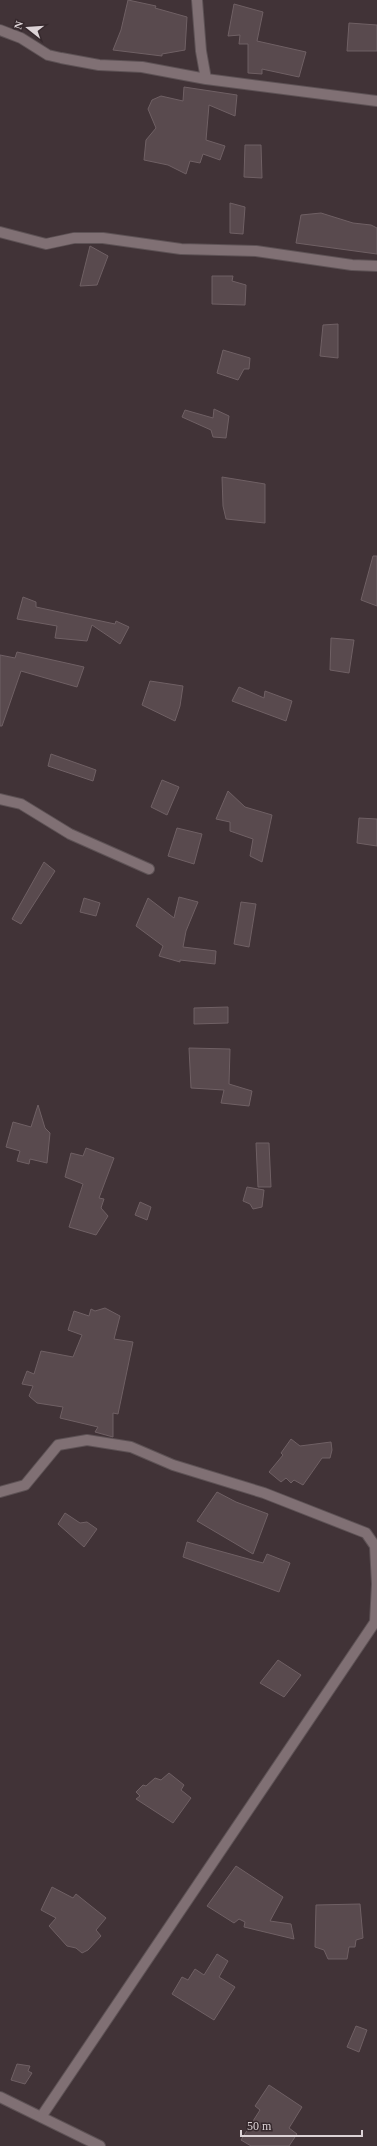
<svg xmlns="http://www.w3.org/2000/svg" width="377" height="2146" font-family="'Times New Roman',serif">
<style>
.building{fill:#594a4e;stroke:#6f6064}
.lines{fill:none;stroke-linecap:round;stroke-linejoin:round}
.minor-casing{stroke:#5d5255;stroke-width:12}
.minor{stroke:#807074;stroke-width:10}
</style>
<rect width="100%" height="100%" fill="#413337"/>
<path class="building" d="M128,0L156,6L155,8L187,17L185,50L162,54V56L113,50L121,30Z
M234,4L263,12L257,41L306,52L299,77L262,69V74L248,73V44H239L240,35L228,36Z
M349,23L377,25V51H347Z
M184,87L237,95L235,116L209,105L206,140L225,146L220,160L203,154L200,163L190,161L186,174L168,165L144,160L146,140L156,128L148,109L152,100L161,96L183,101Z
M245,145H261L262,178L244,177Z
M230,203L245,207L243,234L230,233Z
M321,213L353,223L371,225L377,228V254L296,243L301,215Z
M90,246L108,256L97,285L80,286Z
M212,276H233L232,281L246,285L245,305L212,304Z
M338,324V358L320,356L323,325Z
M223,350L250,358L249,369H244L238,380L217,373Z
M214,409L229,416L226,438L213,437L211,430L182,417L185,410L213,418Z
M222,477L265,484V523L226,519L223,506Z
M373,556H377V606L361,600Z
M23,597L36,602V607L115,624L116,621L129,627L120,644L92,625L87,641L55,638L57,626L17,619Z
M331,638L354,640L349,673L330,670Z
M17,652L84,667L77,687L21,671L2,726H0V655L15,658Z
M150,681L183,686L180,706L175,721L142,705Z
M239,687L264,698L265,691L292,701L286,721L232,701Z
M51,754L96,770L93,781L48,766Z
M162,780L179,787L167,815L151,807Z
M228,791L245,807L272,815L262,862L250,856L253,839L230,831V822L216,819Z
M359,818L377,819V846L357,843Z
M177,828L202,834L194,864L168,856Z
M44,862L55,871L21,924L12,919Z
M179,897L198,902L186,931L183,947L216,951L215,964L180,960V962L159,956L163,946L136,926L148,898L174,918Z
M84,898L100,903L96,916L80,912Z
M241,902L256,904L249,947L234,944Z
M228,1007V1023L194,1024V1008Z
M189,1048L230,1049L229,1084L252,1091L249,1106L221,1103L224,1090L191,1088Z
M38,1105L45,1128L50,1133L47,1163L30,1159L29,1164L17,1161L20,1151L6,1147L13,1122L31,1127Z
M256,1143H269L271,1187H258Z
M86,1148L114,1158L99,1198L104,1199L101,1208L108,1216L96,1235L69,1227L83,1184L65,1177L71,1153L83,1156Z
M247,1187L264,1190L262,1207L253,1209L250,1204L243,1201Z
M140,1202L151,1207L147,1220L135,1215Z
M105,1308L120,1316L114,1339L133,1342L118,1414L113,1413V1437L95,1432L98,1427L60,1418L63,1407L37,1403L29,1396L33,1386L22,1384L27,1371L34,1374L41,1351L73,1357L82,1335L68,1330L74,1311L89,1316L91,1309L95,1311Z
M291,1439L300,1446L331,1442L332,1450L330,1458H322L303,1485L294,1480L291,1483L286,1478L281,1482L269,1472L283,1455L281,1453Z
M217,1492L236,1502L268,1514L253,1554L197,1521Z
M65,1513L80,1523L87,1522L97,1529L84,1547L58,1524Z
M187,1542L263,1563L267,1554L290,1563L279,1592L183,1557Z
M278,1660L301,1675L284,1697L260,1683Z
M169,1773L184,1785L181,1790L191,1798L173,1823L136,1799L140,1796L136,1792L143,1785L146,1786L155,1778L161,1780Z
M236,1866L283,1897L270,1921L291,1924L294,1939L244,1927L245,1922L239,1919L234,1923L207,1906Z
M52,1887L73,1898L76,1894L106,1918L96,1930L101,1936L88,1950L82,1953L76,1948L67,1946L49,1926L56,1918L41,1910Z
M360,1904L363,1938L356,1940L355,1947H349L347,1959H328L324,1950L315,1947L316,1905Z
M217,1954L228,1961L219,1977L235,1987L214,2020L172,1994L182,1977L188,1980L195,1969L204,1975Z
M356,2026L367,2030L359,2052L347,2047Z
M17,2064L30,2066L28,2071L32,2073L25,2084L11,2080Z
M269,2085L302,2107L289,2128L297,2134L289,2146H251L241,2140L260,2110L255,2106Z"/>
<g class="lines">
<g class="minor-casing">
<path id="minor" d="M197,0L201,51L206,79
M0,30L21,38L48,55L61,58L99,65L142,67L206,79L377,101
M0,232L46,244L74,238H103L181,249L256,251L352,265L377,266
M0,799L21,804L70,834L149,869
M0,1492L25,1485L58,1445L87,1440L131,1447L173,1465L264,1493L366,1533L375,1546L377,1584L375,1622L41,2117
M0,2097L100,2146"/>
</g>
<use href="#minor" class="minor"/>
</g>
<g transform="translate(28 28) rotate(287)" stroke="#36292d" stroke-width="3" paint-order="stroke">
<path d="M0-3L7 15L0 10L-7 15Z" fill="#dcd3d6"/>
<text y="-6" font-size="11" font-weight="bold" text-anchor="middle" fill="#dcd3d6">N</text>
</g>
<path d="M241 2130v6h121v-6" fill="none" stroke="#dcd3d6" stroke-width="2"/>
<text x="247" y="2130" font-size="12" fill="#dcd3d6" stroke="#36292d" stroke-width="3" paint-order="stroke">50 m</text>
</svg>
